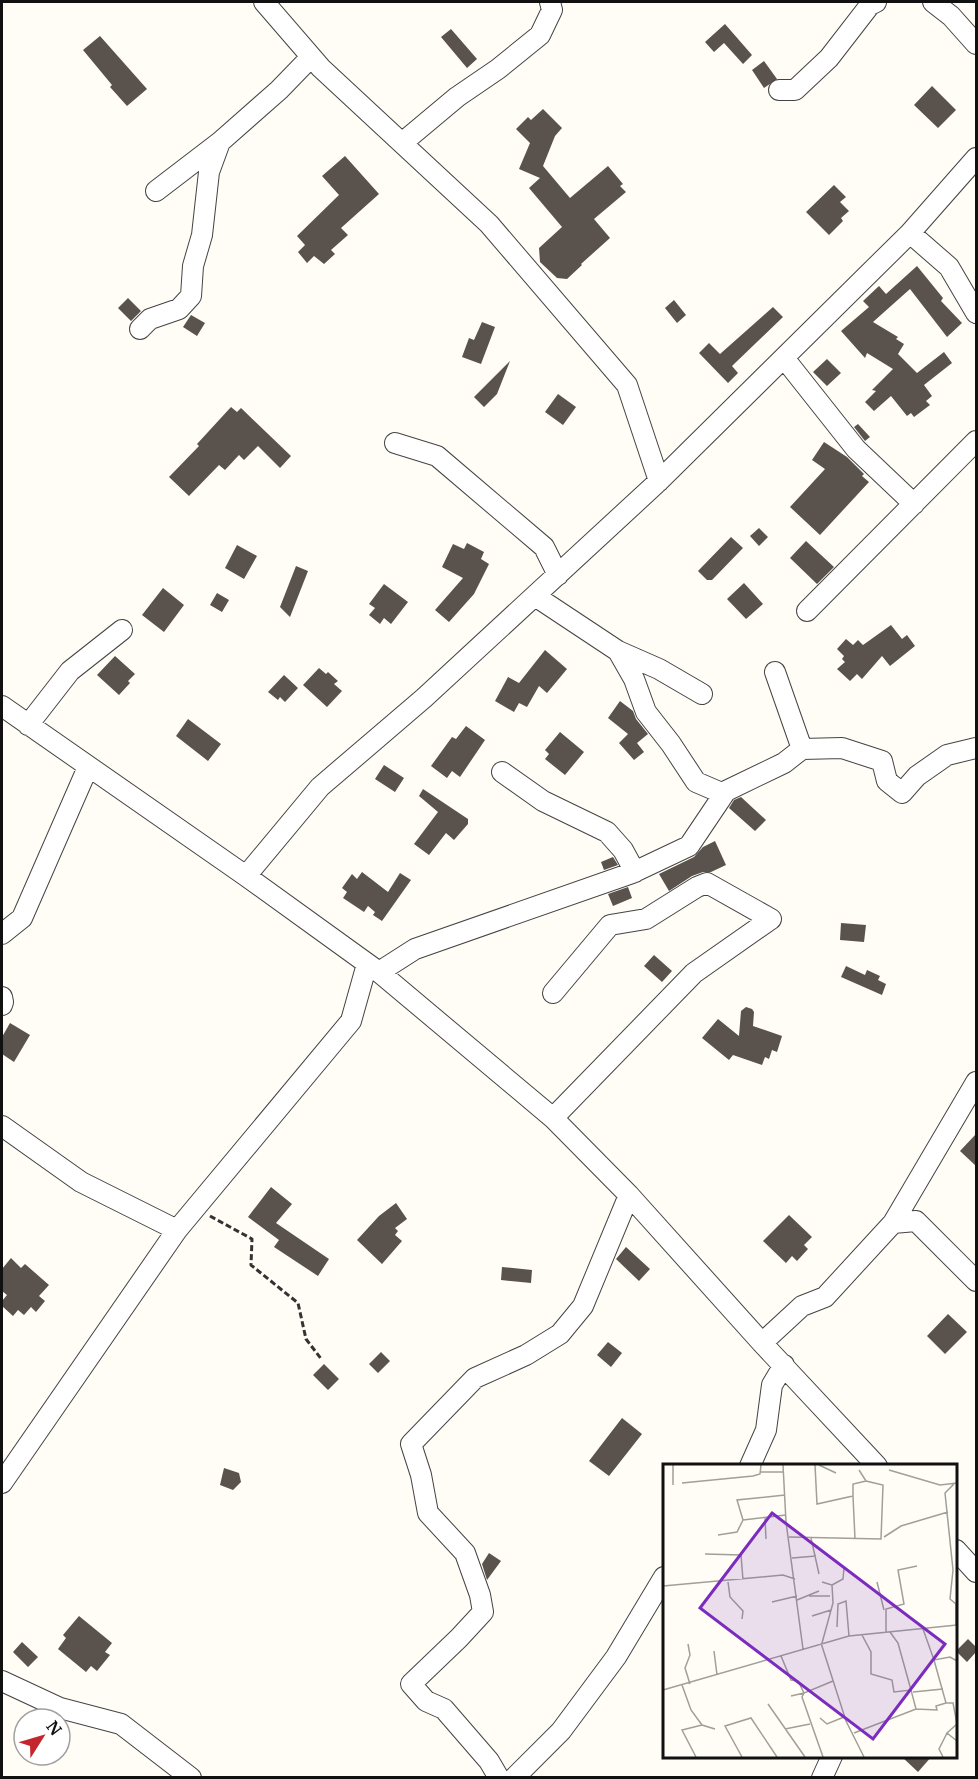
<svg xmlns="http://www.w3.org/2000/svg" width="978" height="1779" font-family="Merriweather,serif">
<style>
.building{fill:#5a524d}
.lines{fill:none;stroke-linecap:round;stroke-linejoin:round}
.minor-casing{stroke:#444;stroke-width:22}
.path{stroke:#333;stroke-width:3;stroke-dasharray:6 3;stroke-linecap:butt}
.minor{stroke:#fff;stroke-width:20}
.inset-road{fill:none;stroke:#a09f9a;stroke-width:1.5}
.view{fill:#7b2cbf;fill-opacity:0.15;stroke:#7b2cbf;stroke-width:3}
.inset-edge{fill:none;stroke:#111;stroke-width:3}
</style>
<rect width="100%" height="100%" fill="#fffdf5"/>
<path class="building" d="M725,24L752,55L743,64L724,43L714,52L705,42Z
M451,29L477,59L467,68L441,37Z
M100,36L147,89L127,106L110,87L112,85L83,50Z
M764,61L777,79L764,88L752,70Z
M932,86L956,110L938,128L914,105Z
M543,109L562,128L555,136L543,166L570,198L608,166L623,184L620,186L626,192L594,219L610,238L581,264L582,265L567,279L557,278L540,262L539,248L562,227L529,188L540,178L519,169L530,143L516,129L528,117L531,120Z
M345,156L379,194L341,228L348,235L331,250L335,254L324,264L314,256L307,263L298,252L305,245L297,236L339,195L322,176Z
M834,185L846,197L840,202L849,211L841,218L843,221L829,235L806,212Z
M917,266L943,298L941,301L962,323L947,337L910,289L873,322L898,337L896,339L904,344L898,354L917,373L944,352L952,363L924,385L932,396L926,401L930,405L914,417L911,413L907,416L891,396L874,411L865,402L876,391L872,390L893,369L867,353L865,358L841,331L869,307L863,301L879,286L886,294Z
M128,298L141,311L131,321L118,308Z
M674,300L686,315L677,323L665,308Z
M773,307L783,317L732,366L738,373L728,383L699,353L709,343L720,354Z
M191,315L205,323L197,336L183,327Z
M482,322L495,327L481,364L462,357L469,338L474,340Z
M827,359L841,373L827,386L813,372Z
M510,361L497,394L484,407L474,397Z
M558,394L576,407L563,425L545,412Z
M231,407L237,412L241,408L291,456L280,468L258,446L244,460L239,455L225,470L219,465L189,496L169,477L199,446L197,444Z
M858,424L870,437L865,441L854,427Z
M824,442L847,457L864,474L862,476L869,482L820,535L790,507L825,469L812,460Z
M759,528L768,537L759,546L750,536Z
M731,537L743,548L712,580H707L698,571Z
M806,541L834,567L817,584L790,558Z
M467,543L484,552L481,559L489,564L474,594L449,622L435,610L463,578L442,567L453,544L464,549Z
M237,545L257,556L244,579L225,568Z
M296,566L308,571L290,617L280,607Z
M744,583L763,604L746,619L727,599Z
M384,584L408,602L391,624L384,618L380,624L369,615L375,608L369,604Z
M163,588L184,605L164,632L142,615Z
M217,593L229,600L222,612L210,605Z
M891,625L902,639L907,635L915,646L890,666L882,656L862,679L857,674L850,681L837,669L845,662L842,659L844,656L837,649L846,639L853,645L858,640L863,645Z
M545,650L567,669L547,693L539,686L527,707L519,703L514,712L495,701L508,677L519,683Z
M115,656L135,674L128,681L130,683L119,695L97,675Z
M319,668L326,674L328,672L338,681L334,684L342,691L327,707L303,685Z
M284,675L298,688L285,702L280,697L278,700L268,692Z
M620,701L633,711L636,719L648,734L637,743L644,752L634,760L619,743L628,734L608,718Z
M188,719L221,744L208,761L176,736Z
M466,726L485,740L460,777L452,771L447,778L431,766L452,737L456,739Z
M560,732L584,752L565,775L545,759L549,754L545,750Z
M384,765L404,778L395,792L375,779Z
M423,789L468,819V824L454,840L446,833L429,855L414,844L438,812L419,796Z
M741,797L766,820L755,831L729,808L734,800Z
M715,841L726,865L711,872H703L692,876L669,891L659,874L694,857L703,847Z
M613,857L618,865L604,870L601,862Z
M362,872L388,892L400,873L411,880L382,921L373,915L375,912L368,906L364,912L343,898L347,892L342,888L352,874L357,879Z
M628,887L632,898L613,906L608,894Z
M841,923L866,925L864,942L840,940Z
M654,955L672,971L662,982L644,966Z
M846,966L865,975L867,970L880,976L878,980L886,984L882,995L841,977Z
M746,1007L752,1009L754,1012L753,1026L782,1036L777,1052L772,1050L769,1059L765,1057L762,1065L733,1055L729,1060L702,1038L718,1019L739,1036L741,1011Z
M10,1023L30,1035L14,1062L2,1054V1037Z
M976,1134V1166L960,1151Z
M271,1187L292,1204L276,1223L329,1259L318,1276L274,1247L279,1240L248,1217Z
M396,1203L407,1219L395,1228L398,1231L395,1235L402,1241L382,1264L357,1240L379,1216Z
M789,1215L812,1237L804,1245L808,1249L797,1261L792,1256L786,1263L763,1241Z
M626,1247L650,1269L639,1281L616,1259Z
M11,1258L21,1268L25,1264L49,1285L39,1296L45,1301L36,1312L31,1307L24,1315L18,1310L13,1316L2,1306V1301L7,1295L2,1291V1269Z
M502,1267L532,1270L531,1283L501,1280Z
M948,1314L967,1332L945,1354L927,1336Z
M608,1342L622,1353L611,1367L597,1355Z
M381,1352L390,1361L378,1373L369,1364Z
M324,1364L339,1379L328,1390L313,1375Z
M622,1418L642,1434L609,1476L589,1461Z
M224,1468L239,1473L241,1482L233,1490L220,1485Z
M489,1553L501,1561L487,1580L482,1564Z
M79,1616L112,1643L105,1652L110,1655L97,1671L91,1666L86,1672L58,1649L66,1638L63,1635Z
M968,1639L976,1647V1652L967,1662L956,1651Z
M22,1642L38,1657L28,1667L13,1652Z
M901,1756H932L918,1772Z"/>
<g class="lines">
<g class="minor-casing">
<path id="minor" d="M264,2L321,68L489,224L627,385L659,481
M933,2L951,16L976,44
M779,90H795L829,58L870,5L876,2
M402,143L457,97L498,69L540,35L552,10L550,2
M156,191L220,142
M910,233L949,267L976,313
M140,329L150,319L179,309L191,296L193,266L202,235L209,172L220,142L279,90L311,57
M784,358L856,449L914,504
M395,443L437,456L544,547L558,575
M535,596L618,651L659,669L702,694
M807,611L976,441
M618,651L634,679L646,712L671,744L696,782L724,794
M2,706L246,876L379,972L553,1118L629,1195L762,1343L877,1466
M28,725L70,671L122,630
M802,749L842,748L882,761L887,781L902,793L917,776L947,755L976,748
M502,772L543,801L607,832L623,850L635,872
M246,876L320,787L424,698L659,481L910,233L976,158
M2,934L22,918L88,767
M379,972L415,949L632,873L689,846L726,791L784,763L802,749L775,672
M2,997L3,1002L2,1005
M553,1118L694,973L771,919L707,883L697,887L646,919L610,925L553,993
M2,1126L81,1182L177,1230
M893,1223L976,1082
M762,1343L802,1306L825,1297L893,1223L916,1221L976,1281
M750,1466L766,1430L772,1385L784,1365
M2,1483L177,1230L351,1021L367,964
M956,1550L976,1572
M2,1681L60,1708L121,1724L191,1778
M499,1778L489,1761L444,1709L426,1701L411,1684L459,1638L483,1612L480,1595L465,1553L428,1513L421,1475L411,1444L475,1378L526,1355L560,1334L583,1306L629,1195
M514,1778L561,1731L616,1657L664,1577
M822,1778L832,1756"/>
</g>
<path class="path" d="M210,1216L252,1239L251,1265L298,1303L306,1339L322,1360"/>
<use href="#minor" class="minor"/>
</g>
<g transform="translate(663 1464)">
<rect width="294" height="294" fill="#fffdf5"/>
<path class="inset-road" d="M10,1V21M120,1L123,58L140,185M152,1L154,40L190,32L192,75M156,1L173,9M226,6L277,21L294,19M98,8H121M19,19L90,12L97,10L98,1M291,20L282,29L290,106L287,135L293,140V161M190,32V20L203,17M102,54L103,75M80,56L123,51M55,71L74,68L80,56L74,36L122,31M126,73L218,75L220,21L203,17L196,6M221,73L238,62L285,48M148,74L156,110M42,90L78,91L80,116M129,94L153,92M65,118L67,133L80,147L79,155M159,118L169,121L170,139L159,179M214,118L221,146M169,121L180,115L181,104M0,122L120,111L132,115M146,132H167M134,136L156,127M109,138L134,132M149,152L168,146M174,163L175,140L183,137L186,172M260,165L271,196L287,193L294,197M227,168L235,179L248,226M223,169V145L241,140L235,106L254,102M199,171L208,188V210L229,216L231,228L248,226L253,245M158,179L183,257L201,293M25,180L27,191L22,204L27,220M51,187L54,211M118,192L128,216L135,217L141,229L128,232M271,196L283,239H290L291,244L294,260L284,269L294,277M19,221L28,246L39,261L52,265M0,226L186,172L294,161M250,228L280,225M105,240L142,293M157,254L164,260L181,253M122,265L147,260M191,269L253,245L274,246L273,242L283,239M33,293L19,266L39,261M79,293L62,262L88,254L114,293M160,293L139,233L141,229L170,217M280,293L276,285L284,269"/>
<path class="view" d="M109,49L282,180L210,275L37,144Z"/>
<rect width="294" height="294" class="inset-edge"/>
</g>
<rect width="978" height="1779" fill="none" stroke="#111111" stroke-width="6"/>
<g transform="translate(42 1737) rotate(53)"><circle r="28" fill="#ffffff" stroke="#a0a0a0" stroke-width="1.5"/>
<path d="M0-4.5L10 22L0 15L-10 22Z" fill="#c4262e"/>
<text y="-9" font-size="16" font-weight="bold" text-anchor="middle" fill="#111111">N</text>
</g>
</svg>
